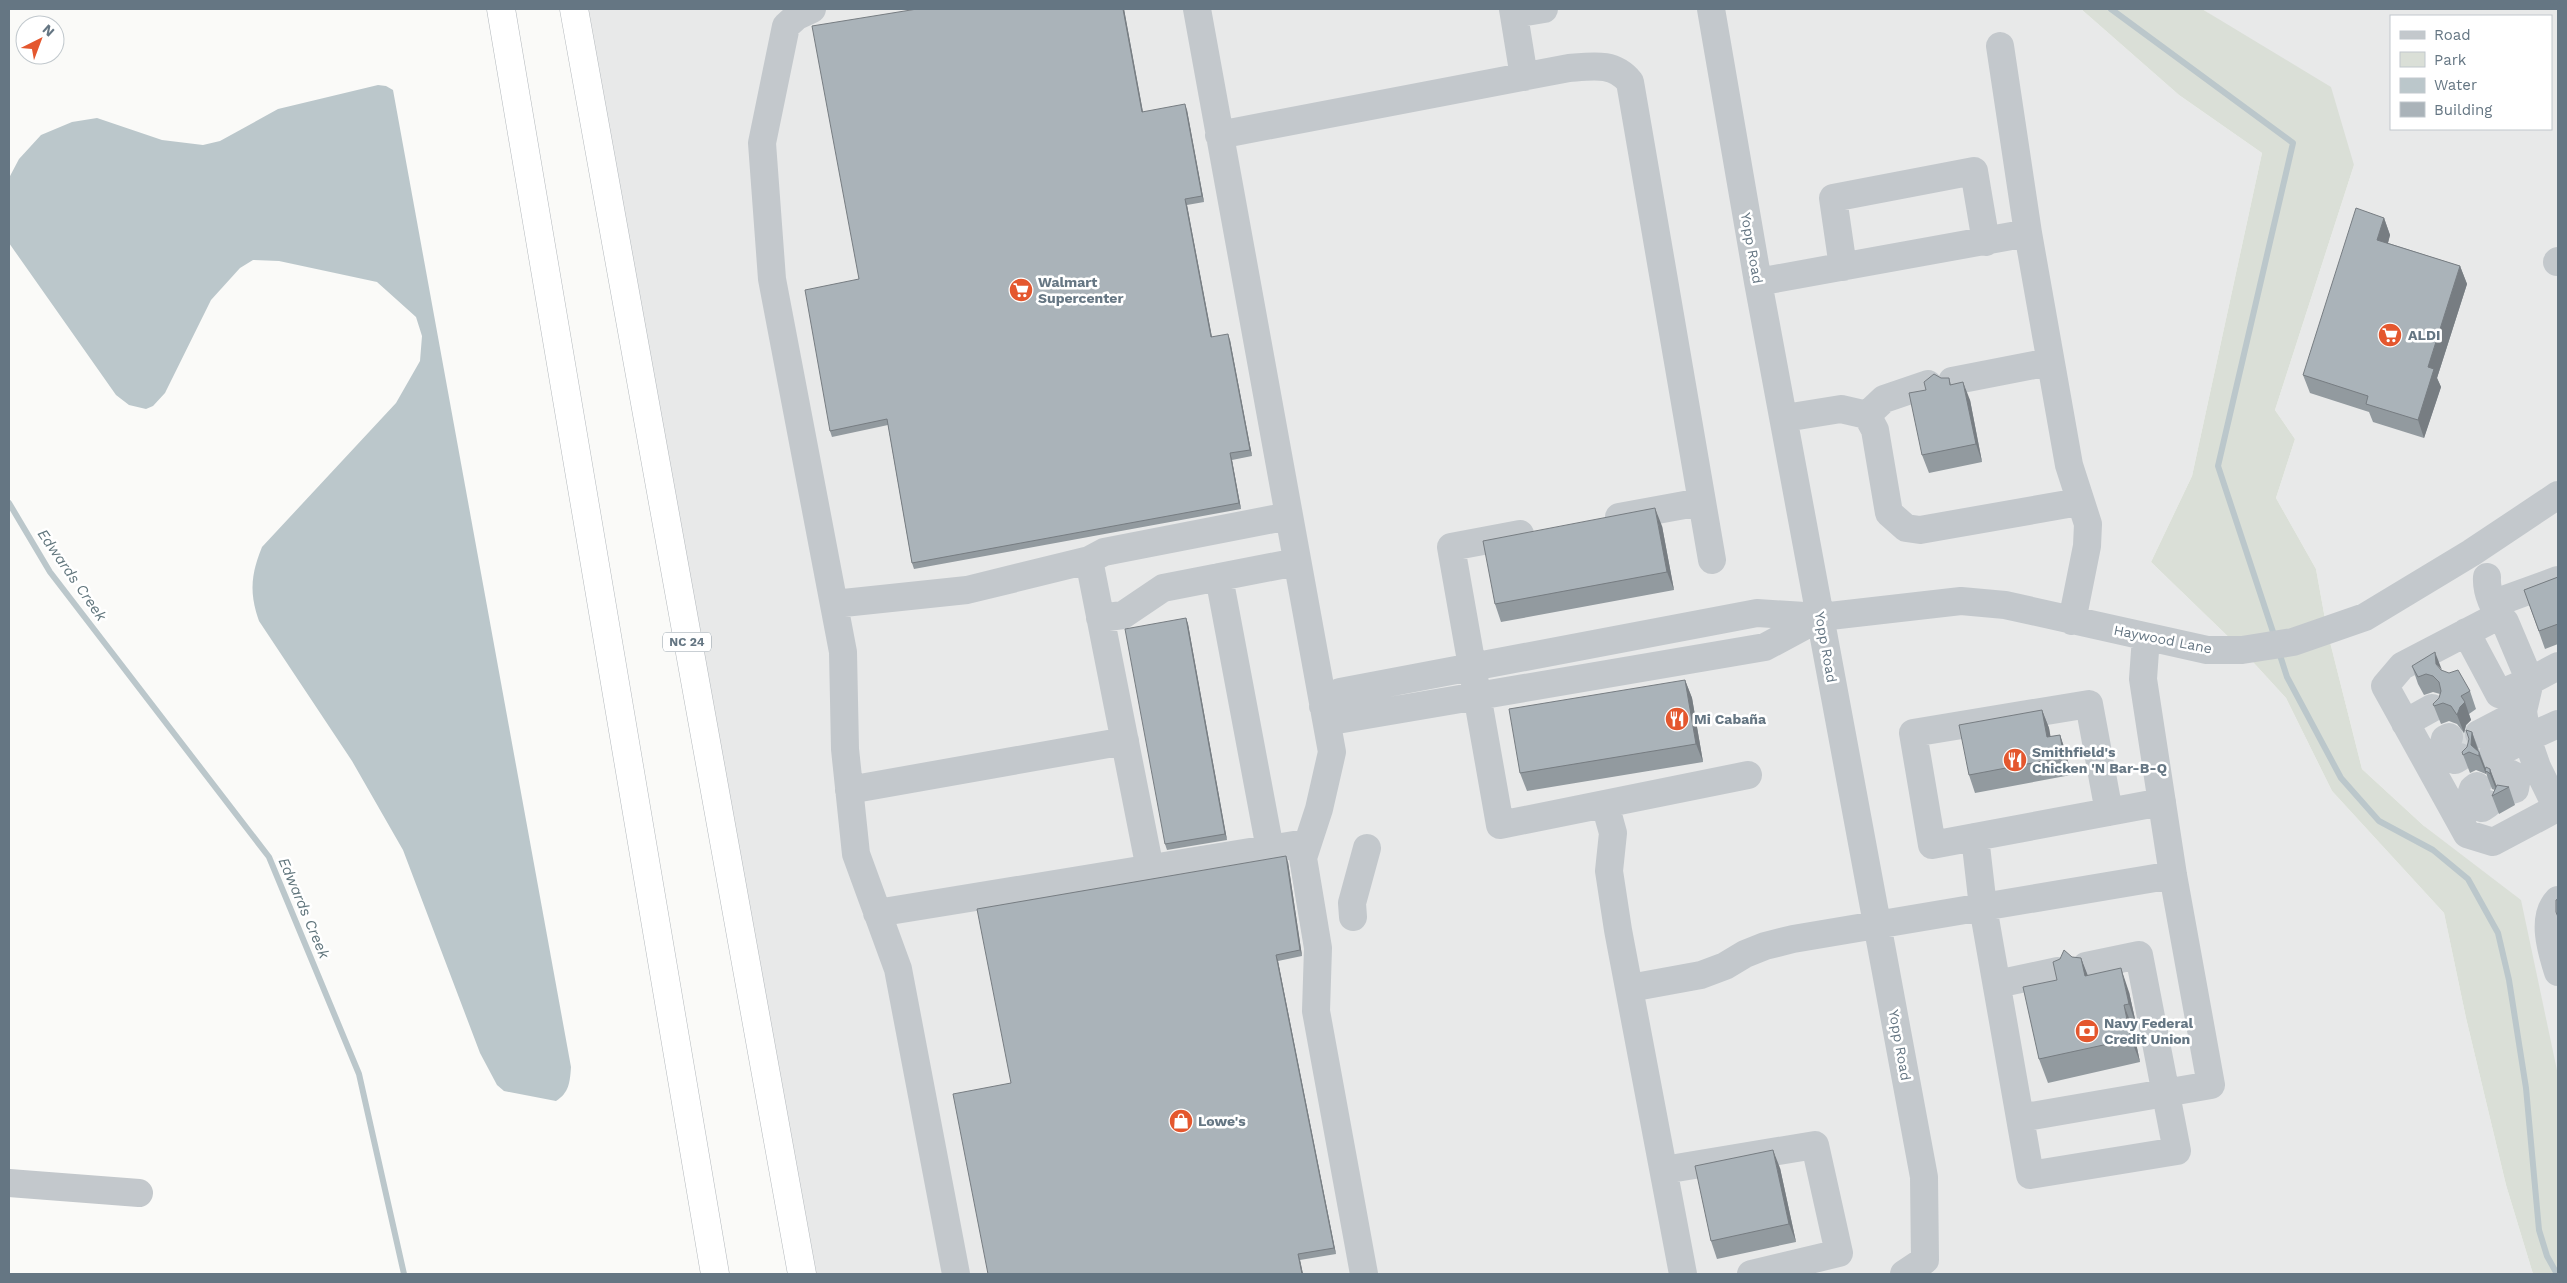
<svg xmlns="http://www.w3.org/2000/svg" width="2567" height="1283" font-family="'Work Sans',sans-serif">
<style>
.built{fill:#e8e9e9;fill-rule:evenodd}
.green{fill:#dadfd7}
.water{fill:#bbc7cb}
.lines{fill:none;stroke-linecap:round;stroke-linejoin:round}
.stream{stroke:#bbc7cb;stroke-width:6}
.minor-tunnel{stroke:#d5d9db;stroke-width:28;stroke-dasharray:28 14;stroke-linecap:butt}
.highway-casing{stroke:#b4b9bd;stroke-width:29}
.minor{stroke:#c3c8cc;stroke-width:28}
.highway{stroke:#fff;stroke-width:28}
.wall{fill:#929a9f}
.shaded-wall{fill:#777d82}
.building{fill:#aab3b9;stroke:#777d82}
.labels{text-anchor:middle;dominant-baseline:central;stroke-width:5;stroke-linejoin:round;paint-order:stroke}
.shield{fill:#fff;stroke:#939fa8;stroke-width:1}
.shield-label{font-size:12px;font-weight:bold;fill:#657683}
.street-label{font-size:14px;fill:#657683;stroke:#fff}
.poi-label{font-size:14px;font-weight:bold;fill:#657683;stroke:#fff;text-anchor:start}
.water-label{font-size:15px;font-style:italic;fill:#60757c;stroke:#fff}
</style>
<rect width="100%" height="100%" fill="#fafaf8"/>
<path class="built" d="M574,9H2081L2179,95L2262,153L2192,476L2151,562L2242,650L2286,698L2332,791L2444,913L2466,1018L2506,1185L2533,1274H802Z
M2202,9H2558V1075L2554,1063L2424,826L2362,769L2327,630L2316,569L2276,498L2295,439L2275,410L2354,165L2214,17ZM2391,16H2551V129H2391Z"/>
<path class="green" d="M2081,9H2202L2331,87L2354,165L2275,410L2295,439L2276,498L2316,569L2327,630L2362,769L2424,826L2521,900L2558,1075V1274H2533L2506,1185L2466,1018L2444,913L2332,791L2286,698L2242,650L2151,562L2192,476L2262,153L2179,95Z"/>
<path class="water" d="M378,85L386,86L393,90L571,1067C570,1082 569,1093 556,1101L504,1091L497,1085L480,1053L403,850L352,761L259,621C249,593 251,574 262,547L396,403L420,361L422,336L416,317L377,282L279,261L253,260L240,268L211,300L165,393L153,406L146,409L129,405L116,395L9,243V178L19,159L41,135L72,122L97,118L162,140L203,145L220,141L278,109Z"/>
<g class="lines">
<path class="stream" d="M2111,9L2293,143L2218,466L2275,638
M9,503L50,572L269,857L359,1074L404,1274
M2278,649L2287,677L2341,778L2379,821L2433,850L2468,879L2498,933L2509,980L2526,1088L2539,1230L2547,1256L2557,1274"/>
<path class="minor-tunnel" d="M2455,747L2479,734"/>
<g class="highway-casing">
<path id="highway" d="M501,9L715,1274
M574,9L802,1274"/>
</g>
<path class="minor" d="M812,9L797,16L786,26L762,143L772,279L843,652L845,749L856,854L898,969L956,1274
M1197,9L1332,752L1319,809L1303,858L1318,948L1316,1011L1364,1274
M1513,9L1524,77
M1711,9L1758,282L1924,1177L1925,1260L1904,1274
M1514,14L1544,9
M1219,135L1569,68C1593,66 1614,62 1630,82L1712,560
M2028,233L2069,465L2088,524L2087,546L2072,621
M2557,262L2558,261
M1843,267L1833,198L1974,171L1986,242
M1758,282L2028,233L2000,46
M1952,381L2050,362
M1867,415L1884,399L1928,384
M1785,418L1841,409L1867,415L1875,430L1889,513L1906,528L1920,530L2079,502
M1619,517L1701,502
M1520,534L1451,547L1500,825L1748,775
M1089,560L1150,869
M1219,577L1270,849
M2487,577C2486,592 2494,611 2505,622L2530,681L2558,666
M2506,599L2558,580
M834,604L967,590L1089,560L1104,552L1289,516
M1821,617L1765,647L1337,720L1323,706L1340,692L1757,613L1821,617L1961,601L2005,605L2207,650H2242L2293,642L2365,617L2471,553L2558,495
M1100,618L1123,615L1163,588L1297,562
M2466,632L2499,694L2530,681
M2530,681L2523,711L2527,738L2558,724
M2405,723L2432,708
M2479,734L2523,711
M2449,737L2445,739L2441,755L2455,760L2460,757
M2492,756L2527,738L2537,767L2557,808L2493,842L2467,834L2385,686L2402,666L2498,616
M2501,772L2503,770L2517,777L2515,789L2512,790
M2477,786L2473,789L2468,803L2482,808L2488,804
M849,790L1125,741
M1605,804L1613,833L1609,871L1618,930L1683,1274
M2109,812L2089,704L1913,733L1932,845L2162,802
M1975,837L1983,907L2030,1175L2177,1151L2139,955L2086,966
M2558,900C2541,917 2551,950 2558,972
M877,913L1306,843
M1353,917L1352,903L1367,848
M1997,984L2058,971
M1630,988L1701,975L1725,966L1745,954L1765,946L1793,939L2173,875
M2020,1118L2211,1085L2173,875L2143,679L2146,637
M1664,1170L1815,1145L1839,1253L1751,1274
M9,1183L139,1193"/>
<use href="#highway" class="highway"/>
</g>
<path class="wall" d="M917,9H1124L1143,112L1187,110L1204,202L1187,205L1212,337L1230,340L1252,456L1232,460L1241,509L914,569L912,563L888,425L832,437L830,431L859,279Z
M2384,218L2390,235L2388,243L2460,266L2467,284L2437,378L2441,387L2424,438L2373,422L2369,412L2310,393L2303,375Z
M1941,378H1949L1951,385L1970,400L1982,462L1929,473L1922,455L1926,390Z
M1662,526L1674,590L1501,622L1495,604Z
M2558,577V644L2545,649L2524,590Z
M1186,618L1188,624L1227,840L1167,850L1165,844Z
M2412,666L2441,670L2470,691L2476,709L2469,714L2471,720L2466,725L2464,733L2457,724L2449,721L2441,724L2433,704L2439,698L2440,694L2433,692L2424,695L2418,684Z
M1685,680L1692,698L1703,762L1527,791L1520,773Z
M2042,710L2049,728L2050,737L2060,735L2066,753L2071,775L1975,793L1969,775Z
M2472,732L2486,769H2490L2496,786L2509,787L2515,805L2499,814L2492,796L2495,790L2492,789L2486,773V774L2476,770L2470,773L2462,752L2467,747Z
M1288,862L1302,956L1278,961L1336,1254L1300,1260L1303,1274H988L1011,1083Z
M2072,957L2081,958L2087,975L2129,992L2137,1028L2133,1029L2140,1062L2048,1083L2039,1059Z
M1780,1168L1796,1242L1717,1259L1711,1241Z"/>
<path class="shaded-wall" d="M1123,9H1124L1144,118L1142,112Z
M1185,104L1187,110L1204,202L1202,196Z
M1185,199L1187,205L1213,343L1211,337Z
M2384,218L2390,235L2384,258L2377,240Z
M2460,266L2467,284L2437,378L2441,387L2424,438L2418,420L2428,367Z
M1228,334L1230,340L1252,456L1250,450Z
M1963,382L1970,400L1982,462L1976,444Z
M1230,453L1232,460L1241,509L1239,503Z
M1655,508L1662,526L1674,590L1667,572Z
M1186,618L1188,624L1227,840L1225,834Z
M2435,652L2442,670L2436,664Z
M1685,680L1692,698L1703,762L1696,744Z
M2465,702L2471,720L2466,725L2464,733L2457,715L2460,707Z
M2042,710L2049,728L2054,755L2047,737Z
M2472,732L2478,750V755L2471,745Z
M2060,735L2066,753L2071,775L2064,757Z
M2479,752L2486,770V774L2479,756Z
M2490,769L2497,787V792L2490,774Z
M1286,856L1288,862L1302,956L1300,950Z
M1276,955L1278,961L1336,1254L1334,1248Z
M2081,958L2090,981L2085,976Z
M2121,968L2129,992L2137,1028L2129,1004Z
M2124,1005L2133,1029L2140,1062L2131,1039Z
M1773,1150L1780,1168L1796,1242L1789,1224Z
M1298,1254L1300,1260L1303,1274H1302Z"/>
<path class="building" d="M917,9H1123L1142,112L1185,104L1202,196L1185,199L1211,337L1228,334L1250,450L1230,453L1239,503L912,563L887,419L830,431L805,290L859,279L812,26Z
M2356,208L2384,218L2377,240L2460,266L2428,367L2434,369L2418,420L2366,404L2368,396L2303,375Z
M1934,374L1941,378H1949L1950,385L1963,382L1976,444L1922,455L1909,393L1926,390L1924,382Z
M1655,508L1667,572L1495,604L1483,541Z
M2558,577V624L2539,631L2524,590Z
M1186,618L1225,834L1165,844L1125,629Z
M2435,652L2436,664L2441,670L2449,673L2458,670L2470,691L2461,696L2465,702L2460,707L2457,715L2451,706L2443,703L2434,706L2433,704L2439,698L2441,691L2439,682L2433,676L2426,674L2418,677L2412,666Z
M1685,680L1696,744L1520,773L1509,709Z
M2042,710L2047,737L2060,735L2064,757L1969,775L1959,725Z
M2466,730L2472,732L2471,745L2479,752V756L2469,752L2463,755L2462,752L2467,747L2469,739Z
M2486,767L2490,769V774L2488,772L2485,771Z
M2497,785L2509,787L2492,796Z
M1286,856L1300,950L1276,955L1334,1248L1298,1254L1302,1274H988L953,1094L1011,1083L977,909Z
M2558,899V917L2556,912V900Z
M2064,950L2072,957L2081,958L2085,976L2121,968L2129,1004L2124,1005L2131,1039L2039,1059L2023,987L2057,980L2053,962L2060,959Z
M1773,1150L1789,1224L1711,1241L1695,1166Z"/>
<defs>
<g id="supermarket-disc" transform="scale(1.25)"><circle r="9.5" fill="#e4572e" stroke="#fff"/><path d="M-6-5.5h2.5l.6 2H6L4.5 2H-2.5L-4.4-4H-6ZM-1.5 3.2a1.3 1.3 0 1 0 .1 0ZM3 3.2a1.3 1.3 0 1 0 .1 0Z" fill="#fff"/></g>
<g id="restaurant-disc" transform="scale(1.25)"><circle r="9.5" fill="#e4572e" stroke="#fff"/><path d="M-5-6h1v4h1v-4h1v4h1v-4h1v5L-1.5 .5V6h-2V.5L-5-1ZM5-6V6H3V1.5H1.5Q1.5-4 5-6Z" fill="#fff"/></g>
<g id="bank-disc" transform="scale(1.25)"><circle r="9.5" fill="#e4572e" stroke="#fff"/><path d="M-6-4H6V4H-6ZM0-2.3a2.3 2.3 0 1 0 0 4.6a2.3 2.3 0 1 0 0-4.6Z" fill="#fff"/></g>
<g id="shop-disc" transform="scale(1.25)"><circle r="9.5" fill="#e4572e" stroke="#fff"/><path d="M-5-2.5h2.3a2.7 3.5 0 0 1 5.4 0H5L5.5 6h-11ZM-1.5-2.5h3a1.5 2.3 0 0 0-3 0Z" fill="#fff"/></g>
</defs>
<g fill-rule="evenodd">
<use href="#supermarket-disc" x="1021" y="290"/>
<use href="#supermarket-disc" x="2390" y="335"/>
<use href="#restaurant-disc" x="1677" y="719"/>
<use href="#restaurant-disc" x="2015" y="760"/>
<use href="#bank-disc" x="2087" y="1031"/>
<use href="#shop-disc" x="1181" y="1121"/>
</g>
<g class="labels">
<rect class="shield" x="663" y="632.5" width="48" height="19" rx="4"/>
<g class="shield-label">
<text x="687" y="642">NC 24</text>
</g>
<g class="street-label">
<text transform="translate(1752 248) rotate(80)">Yopp Road</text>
<text transform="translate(2163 639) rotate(11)">Haywood Lane</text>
<text transform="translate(1826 647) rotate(80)">Yopp Road</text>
<text transform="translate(1900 1045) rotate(80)">Yopp Road</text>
</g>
<g class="poi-label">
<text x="1038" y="282">Walmart<tspan x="1038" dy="16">Supercenter</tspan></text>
<text x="2408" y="335">ALDI</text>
<text x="1694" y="719">Mi Cabaña</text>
<text x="2032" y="752">Smithfield's<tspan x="2032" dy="16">Chicken 'N Bar-B-Q</tspan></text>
<text x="2104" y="1023">Navy Federal<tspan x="2104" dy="16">Credit Union</tspan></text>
<text x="1198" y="1121">Lowe's</text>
</g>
<g class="water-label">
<text transform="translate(72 575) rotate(55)">Edwards Creek</text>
<text transform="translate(304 908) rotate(67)">Edwards Creek</text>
</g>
</g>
<rect width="2567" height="1283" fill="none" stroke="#657683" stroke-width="20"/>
<rect x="2390" y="15" width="162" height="115" fill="#ffffff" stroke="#c1c8cd"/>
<rect x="2400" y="31" width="25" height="8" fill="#c3c8cc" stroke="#c1c8cd"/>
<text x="2434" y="40" font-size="15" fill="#657683">Road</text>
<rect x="2400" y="52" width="25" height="15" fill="#dadfd7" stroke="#c1c8cd"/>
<text x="2434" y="65" font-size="15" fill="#657683">Park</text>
<rect x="2400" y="78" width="25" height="15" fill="#bbc7cb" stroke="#c1c8cd"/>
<text x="2434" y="90" font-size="15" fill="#657683">Water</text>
<rect x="2400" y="102" width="25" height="15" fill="#aab3b9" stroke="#c1c8cd"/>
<text x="2434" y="115" font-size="15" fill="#657683">Building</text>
<g transform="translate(40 40) rotate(42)"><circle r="24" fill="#ffffff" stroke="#c1c8cd"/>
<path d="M0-4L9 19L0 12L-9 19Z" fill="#e4572e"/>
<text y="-8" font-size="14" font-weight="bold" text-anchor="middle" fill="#657683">N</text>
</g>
</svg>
